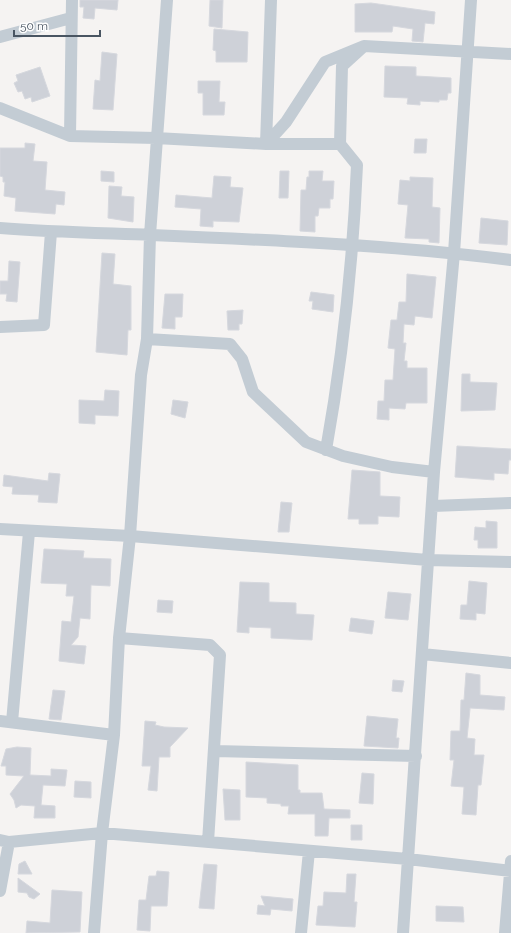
<svg xmlns="http://www.w3.org/2000/svg" width="511" height="933" font-family="Raleway,sans-serif">
<style>
.building{fill:#ced1d8;stroke:#d6d8de}
.lines{fill:none;stroke-linecap:round;stroke-linejoin:round}
.street{stroke:#c3ccd4;stroke-width:12}
</style>
<rect width="100%" height="100%" fill="#f5f3f2"/>
<path class="building" d="M80,0H118L117,10L95,8L94,19L83,18L84,7H80Z
M210,0H223L222,28L209,26Z
M371,3L435,12L434,24L425,23L423,42L412,41L413,29L393,26L392,32H355V4Z
M214,29L248,32L247,62H216V51L213,50Z
M102,52L117,54L113,110L93,109L95,80L100,81Z
M385,66L416,67V76L451,78V93H448L447,100H439V102L420,101V105L407,104L408,98L384,97Z
M40,67L50,96L32,102L31,97L25,99L22,91L18,92L14,83L18,81L16,75Z
M198,81H220L219,102H225L224,115H203V93H198Z
M415,139H427L426,153H414Z
M25,143L35,144L33,161L47,162L45,190L65,192L64,205L56,204L55,214L15,211L16,198L4,196L5,182H3V177L0,176V148H25Z
M101,171L114,172V182L101,181Z
M280,171H289L288,198H279Z
M309,171H323L322,181H334L333,199H330V208H319L318,216H315V232L300,231L301,190H306L307,177H309Z
M214,176L231,177L230,187L243,188L239,222L213,221V227L200,226L201,209L175,207L176,195L212,198Z
M410,177L433,178L432,207L440,208L439,243L429,242V239L405,238L408,205L398,204L400,180L410,181Z
M109,186L122,187L121,196L134,197L133,222L108,218Z
M481,218L508,221L507,245L479,243Z
M102,253L115,254L113,284L131,286V330H128L127,355L96,352Z
M9,261L20,262L17,302L6,301L7,294H0V281H8Z
M407,274L436,277L432,318L415,316L414,325L404,324L403,343H406L404,361H407V368H427V403H406L405,409L389,408V420L377,419L378,401H384L385,380H393L395,349L388,348L391,320H397L399,302H406Z
M311,292L334,295L333,312L312,309L313,301H309Z
M165,294H183L182,317H175V329L162,328Z
M243,310L242,324H239V330H228L227,311Z
M462,374H470V382L497,383L495,410L461,411Z
M105,390L119,391L118,416L95,415V424L79,423V400L104,401Z
M173,400L188,402L185,418L171,414Z
M457,446L511,449V460H509L508,474L494,473V480L455,477Z
M352,470L380,472V496L400,497L399,517L378,516V524H359V519H348Z
M49,473L60,474L57,503L38,502L39,495L12,494L13,487L3,486L4,475L48,481Z
M281,502L292,503L289,532H278Z
M486,521L497,522V548H478V540H474L475,527L486,528Z
M44,549L84,551L83,558L111,559L110,586L91,585L90,619L80,618L78,637L71,645L86,646L84,664L59,661L62,621L71,622L74,596H66L67,584L41,583Z
M469,581L487,583L485,614L476,613V620L460,619L461,605H467Z
M240,582L269,583V602L296,603V614L314,615L312,640L271,638V628L249,627V633L237,632Z
M388,592L411,594L408,620L385,618Z
M158,600L173,601L172,613L157,612Z
M351,618L374,621L372,634L349,631Z
M466,673L480,675V695L505,697L504,710L470,708V709L467,738L475,739L474,755H484L481,785H478L476,815L462,814L464,787L451,786L454,760H450L451,731H460L461,700H464Z
M393,680L404,681L402,692L392,691Z
M53,690L65,691L61,720L49,719Z
M367,716L398,719L396,738H399L398,748L364,746Z
M145,721L156,722L155,725L164,727L188,728L170,747V757H159L157,791L148,790L151,766H142Z
M17,747L31,748L30,775L51,776V769L67,770L65,786L43,785L41,805L55,806V818H34L35,806L21,805L16,808L14,800L10,794L24,776L6,775V766H1L6,749Z
M246,762L298,765V790H300V793H322L324,809L350,810V818H329L328,836H315V814H288L289,806H281V804L267,803V798L246,797Z
M362,773L374,774L373,804L359,803Z
M75,781L91,782V798L74,797Z
M223,789L240,790V820H225Z
M351,825H362V840H351Z
M25,861L32,874H18L19,864Z
M204,864L217,865L214,909L199,908Z
M157,871L169,872L167,906H151L150,931L137,930L139,900H146L149,876H156Z
M347,874H356L354,902H357L355,927L316,925L318,906H323L324,892L346,893Z
M18,878L40,894L34,899L29,897L27,893L18,892Z
M52,890L82,892L80,932L26,933L27,921L50,923Z
M261,896L293,899L292,911L271,909L270,915L257,914L258,905L265,906Z
M436,906L463,907L464,922L436,921Z"/>
<g class="lines">
<path class="street" d="M0,37L71,18
M0,108L70,136L156,138L266,144H340
M70,136L72,0
M266,144L286,122L325,62L364,46L511,54
M266,144L271,0
M0,228C51,232 101,233 151,235C272,240 392,245 511,260
M0,327L44,325L51,232
M147,339L230,344L242,359L253,392L306,442L343,456L392,467L434,472L403,933
M326,450C343,355 353,261 357,165L340,144L342,66L364,46
M434,472L454,253L471,0
M433,506L511,503
M0,529L130,536L428,560L511,562
M119,638L210,645L220,655L208,842
M422,654L511,663
M0,721L114,735
M12,722L29,532
M215,751L416,756
M0,840L9,842L102,833L408,859L511,871
M0,891L9,842
M94,933L102,833L114,735L119,638L130,536L141,375L147,339L150,235L167,0
M301,933L309,851
M505,933L511,861"/>
</g>
<path d="M14 30v6h86v-6" fill="none" stroke="#495562" stroke-width="2"/>
<text x="20" y="30" font-size="12" fill="#495562" stroke="#ffffff" stroke-width="3" paint-order="stroke">50 m</text>
</svg>
